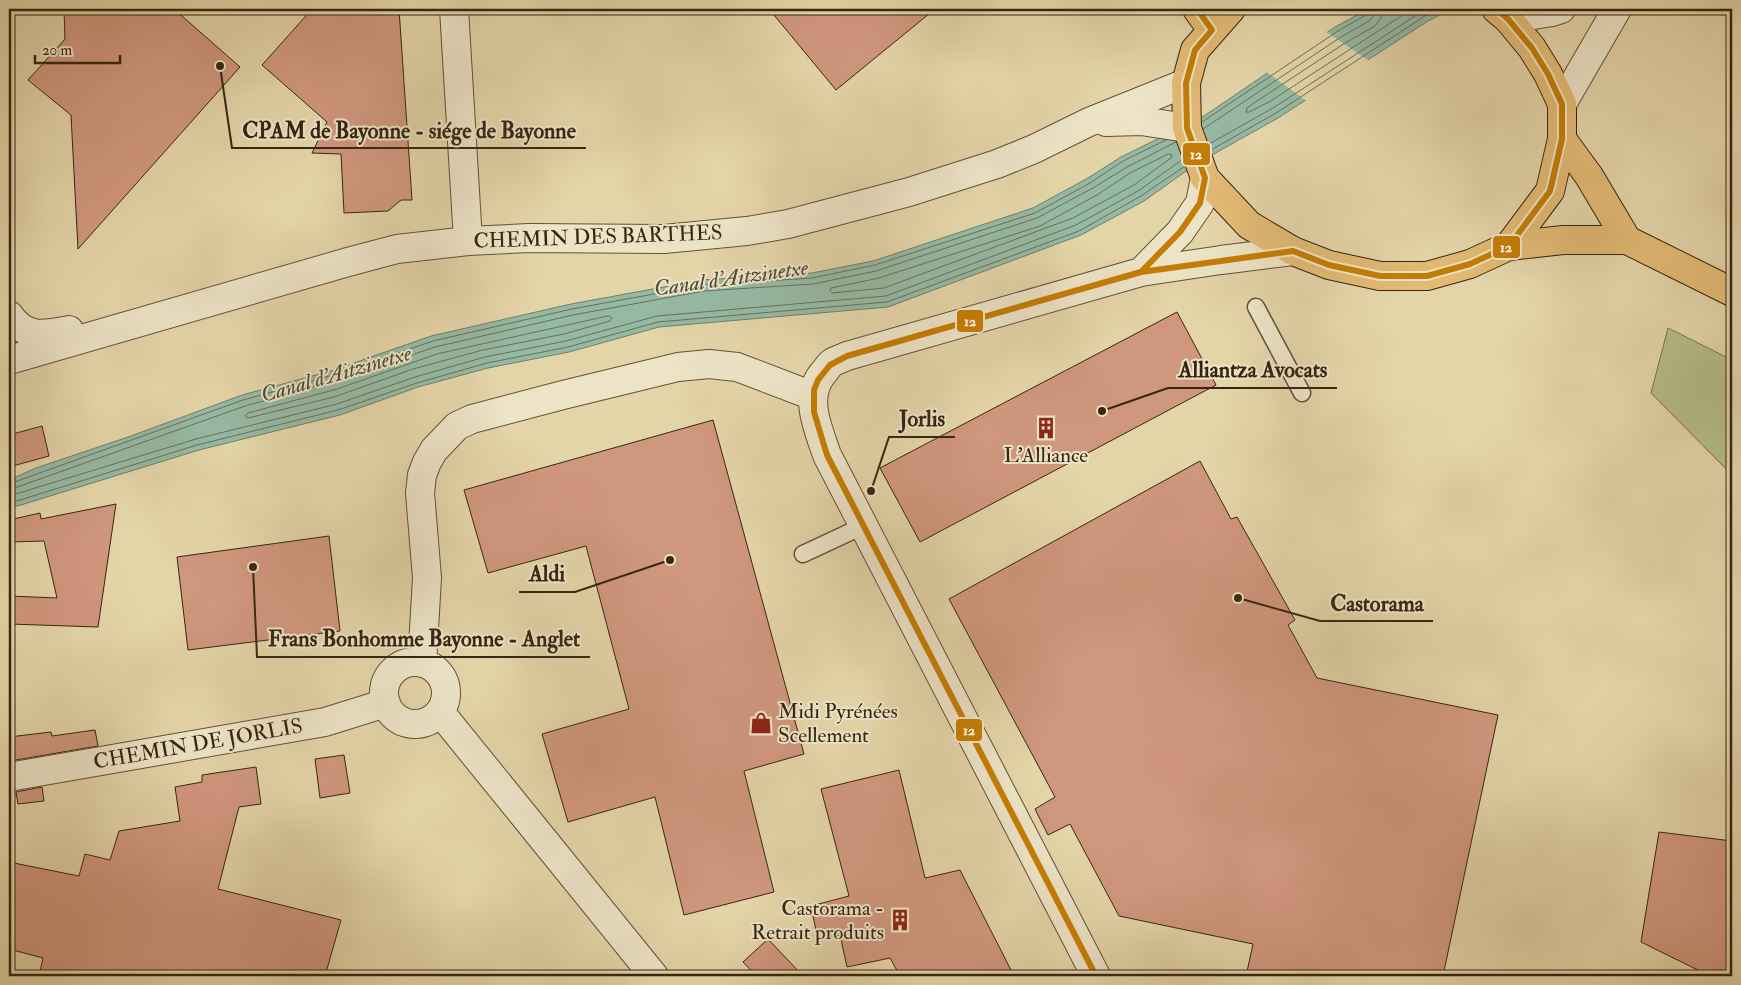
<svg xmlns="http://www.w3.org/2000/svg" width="1741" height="985" font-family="'IM FELL Double Pica',serif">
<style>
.green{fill:#b5bd87;stroke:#76724c}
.water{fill:#96b9a4;stroke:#707e69}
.pier{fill:#e4d5a9}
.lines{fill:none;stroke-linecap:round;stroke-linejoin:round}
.shore{stroke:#66705a;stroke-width:1}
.building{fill:#d0977f;stroke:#362611}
.lane-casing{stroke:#625237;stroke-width:19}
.street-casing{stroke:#625237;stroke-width:30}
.primary-casing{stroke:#362611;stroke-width:30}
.lane{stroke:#ede4c7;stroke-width:16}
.street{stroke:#ede4c7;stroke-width:28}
.primary{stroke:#e2ba74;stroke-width:28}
.bus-1-casing{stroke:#ede4c7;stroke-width:10}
.bus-1{stroke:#c57d04;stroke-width:6}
.labels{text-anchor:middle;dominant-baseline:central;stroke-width:4;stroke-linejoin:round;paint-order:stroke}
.street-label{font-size:21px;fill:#362611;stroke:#ede4c7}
.poi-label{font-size:21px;fill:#362611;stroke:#ede4c7}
.water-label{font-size:22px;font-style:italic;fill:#4e4b36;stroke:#ede4c7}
.leader{fill:none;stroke:#362611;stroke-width:2}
.callout-dot{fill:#362611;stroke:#ede4c7;stroke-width:2}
.callout-label{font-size:22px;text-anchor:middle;font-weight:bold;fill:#362611;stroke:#ede4c7;stroke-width:4;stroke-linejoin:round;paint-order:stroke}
.line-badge{stroke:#ede4c7;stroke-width:2}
.badge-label{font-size:14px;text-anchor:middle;font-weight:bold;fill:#fff}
</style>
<rect width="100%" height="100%" fill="#e4d5a9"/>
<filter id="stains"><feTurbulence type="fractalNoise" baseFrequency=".004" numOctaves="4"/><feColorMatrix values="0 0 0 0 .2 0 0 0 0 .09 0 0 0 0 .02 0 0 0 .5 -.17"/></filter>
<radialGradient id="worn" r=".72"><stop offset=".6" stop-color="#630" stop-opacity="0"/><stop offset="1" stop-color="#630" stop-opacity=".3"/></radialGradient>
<path class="green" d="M1668,328L1732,360V475L1651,393Z"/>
<path class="water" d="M1368,9H1451L1428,21L1278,118L1196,164L1144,201L1081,235L888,307L659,327L569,352L488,368L418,387L340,415L199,450L21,505L9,508V480L36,468L131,436L242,395L331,371L431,336L571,304L702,280L812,273L873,261L1033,208L1088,178L1121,157L1204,116L1335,27Z"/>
<path class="pier" d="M1325,31L1371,62L1308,102L1265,71Z"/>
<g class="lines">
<path class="shore" d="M1383,9L1381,18L1375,26L1345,43L1254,103L1247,108L1246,112H1249L1269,102L1412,9
M1202,122L1338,31L1366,15L1369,9
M1203,129L1341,37L1369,21L1374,15L1375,9
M1209,144L1273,108L1426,9
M1211,150L1276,113L1425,16L1440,9
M1169,154L1172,155L1171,158L1134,185L1073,218L884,288L832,293L830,291L831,288L879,278L1040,226L1097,195L1130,173Z
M609,316L612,318L610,321L564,334L483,350L413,369L334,397L248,418L245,416L248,413L337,389L437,354Z
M9,484L243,400L333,375L433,341L572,309L703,285L812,278L875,265L1035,213L1090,183L1123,161L1166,140
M9,490L245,406L335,381L435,347L573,315L704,291L813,284L876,271L1037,218L1093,188L1127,167L1176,142
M9,496L196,439L337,404L415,377L485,357L566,341L657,316L886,296L1076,225L1138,191L1182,160
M9,503L20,500L197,445L338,410L417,383L487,363L568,347L658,322L887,302L1079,231L1141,196L1185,166"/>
</g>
<path class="building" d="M64,9H174L240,67L78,249L71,115L28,80L65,39Z
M312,9H399L412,200H401L388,211L344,213L341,154L312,153L327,122L262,65Z
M769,9H935L836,90Z
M1177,312L1216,385L920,542L880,468Z
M713,420L804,754L744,771L774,892L684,915L655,797L568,822L542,734L629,709L586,546L488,573L464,490Z
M42,426L49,456L9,467V435Z
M1200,461L1231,519L1237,517L1295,620L1288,625L1317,678L1498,715L1443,976H1246L1253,944L1119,916L1070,824L1048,835L1035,809L1055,797L949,599Z
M116,504L98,627L9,624V596L57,598L44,541L9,542V520L40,513L41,519Z
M329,536L340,631L188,650L177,557Z
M95,730L98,746L10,761L9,737L51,732L52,736Z
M344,755L350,793L320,798L315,759Z
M256,767L261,804L239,807L218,889L341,920L325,976H39L43,958L9,949V862L79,876L85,854L110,860L119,831L180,821L175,787L202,782V775Z
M899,770L925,878L960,870L1014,976H900L890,958L847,967L840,935L818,940L811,906L849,896L821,789Z
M42,787L44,801L18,804L16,792Z
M1659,832L1732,841V976H1710L1641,942Z
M768,939L803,976H756L743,962Z"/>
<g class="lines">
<g class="lane-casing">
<path id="lane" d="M1256,307L1302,393
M803,554L863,526"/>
</g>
<g class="street-casing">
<path id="street" d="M454,9L468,241
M1508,19L1552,12L1561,9
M1562,104L1617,9
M1106,122L1141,121L1187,128
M1141,272L1180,232L1200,203L1205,178
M9,315C26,339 43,335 69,330
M9,360L348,262L397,249L468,241L529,238L664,239L747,231L788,224L909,192L997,164L1034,149L1089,122L1186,83
M384 693a31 31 0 1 1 62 0a31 31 0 1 1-62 0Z
M422,663L427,578L420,493L422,475L427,462L434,450L457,426L472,419L563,395L678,367L709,364L737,367L813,396
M440,712L654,976
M9,777L325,722L386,703
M1096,976L827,455C818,428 802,395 825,371C827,368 830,364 833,362C837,360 843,358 847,356L1141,272L1221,260L1293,251"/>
</g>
<g class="primary-casing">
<path id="primary" d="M1197,9L1212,30
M1231,9L1195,50L1186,83L1187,128L1205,178L1249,225L1293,251L1329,265L1380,276H1427L1470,264L1509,246L1550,191L1562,139V104L1548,74L1532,48L1508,19L1496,9
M1562,139L1589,176L1627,240
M1509,246L1563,240H1627L1732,292"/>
</g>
<use href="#lane" class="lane"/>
<use href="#street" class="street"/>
<use href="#primary" class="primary"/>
<g class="bus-1-casing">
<path id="bus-1" d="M1125,277L1141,272L1180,232L1200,203L1205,178L1187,128L1186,83L1195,50L1212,30L1197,9
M1096,976L827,455L814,412V390L818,380L830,365L847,356L1141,272L1293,251L1329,265L1380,276H1427L1470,264L1509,246L1550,191L1562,139V104L1548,74L1532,48L1508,19L1496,9"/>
</g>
<use href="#bus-1" class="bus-1"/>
</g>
<defs>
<g id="building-bare" transform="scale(1.725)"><path d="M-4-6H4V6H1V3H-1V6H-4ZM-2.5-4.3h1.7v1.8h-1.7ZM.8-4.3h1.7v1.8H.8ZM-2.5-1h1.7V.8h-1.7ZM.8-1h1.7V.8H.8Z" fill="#8f2418" stroke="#ede4c7" stroke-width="2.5" paint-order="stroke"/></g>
<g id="shop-bare" transform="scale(1.725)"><path d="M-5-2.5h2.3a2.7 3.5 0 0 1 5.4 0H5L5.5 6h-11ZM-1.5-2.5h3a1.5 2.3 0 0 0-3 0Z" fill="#8f2418" stroke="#ede4c7" stroke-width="2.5" paint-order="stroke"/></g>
</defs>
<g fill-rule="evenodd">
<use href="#building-bare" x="1046" y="428"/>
<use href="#shop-bare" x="761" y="723"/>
<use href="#building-bare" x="900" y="920"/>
</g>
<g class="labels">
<g class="street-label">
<text transform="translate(598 237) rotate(-2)">CHEMIN DES BARTHES</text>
<text transform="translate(198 744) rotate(-10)">CHEMIN DE JORLIS</text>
</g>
<g class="poi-label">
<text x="1046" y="455">L'Alliance</text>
<text x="778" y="711" text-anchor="start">Midi Pyrénées<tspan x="778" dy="24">Scellement</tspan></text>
<text x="884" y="908" text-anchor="end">Castorama -<tspan x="884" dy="24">Retrait produits</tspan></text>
</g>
<g class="water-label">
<text transform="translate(731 278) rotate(-8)">Canal d'Aitzinetxe</text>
<text transform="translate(336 374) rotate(-16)">Canal d'Aitzinetxe</text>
</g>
</g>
<path class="leader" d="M220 66L232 148H586M1102 411L1168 388H1337M871 491L889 437H955M670 560L575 592H519M1238 598L1320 621H1433M253 567L257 657H590"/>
<g class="callout-dot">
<circle cx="220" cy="66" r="5"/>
<circle cx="1102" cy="411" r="5"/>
<circle cx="871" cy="491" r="5"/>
<circle cx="670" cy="560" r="5"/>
<circle cx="1238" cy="598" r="5"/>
<circle cx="253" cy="567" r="5"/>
</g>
<g class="callout-label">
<text x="409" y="138">CPAM de Bayonne - siége de Bayonne</text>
<text x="1253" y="377">Alliantza Avocats</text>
<text x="922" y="426">Jorlis</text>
<text x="547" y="581">Aldi</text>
<text x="1377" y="611">Castorama</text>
<text x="424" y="646">Frans Bonhomme Bayonne - Anglet</text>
</g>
<g class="line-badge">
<rect x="1182" y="142" width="29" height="24" rx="5" fill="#c57d04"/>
<rect x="1492" y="235" width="29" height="24" rx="5" fill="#c57d04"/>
<rect x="956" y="309" width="28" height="24" rx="5" fill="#c57d04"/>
<rect x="955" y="718" width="28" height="24" rx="5" fill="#c57d04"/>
</g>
<g class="badge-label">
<text x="1196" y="159">12</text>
<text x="1506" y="252">12</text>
<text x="970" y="326">12</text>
<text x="969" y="735">12</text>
</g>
<rect width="1741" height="985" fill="none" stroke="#e4d5a9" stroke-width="30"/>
<rect x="10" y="10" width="1721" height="965" fill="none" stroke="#362611" stroke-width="2.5"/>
<rect x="15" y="15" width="1711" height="955" fill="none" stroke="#362611"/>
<path d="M35 55v8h85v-8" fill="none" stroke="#362611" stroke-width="2.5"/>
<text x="42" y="55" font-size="15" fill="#362611" stroke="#ede4c7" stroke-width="4" paint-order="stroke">20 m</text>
<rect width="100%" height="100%" filter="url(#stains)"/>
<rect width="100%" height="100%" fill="url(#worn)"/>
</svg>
